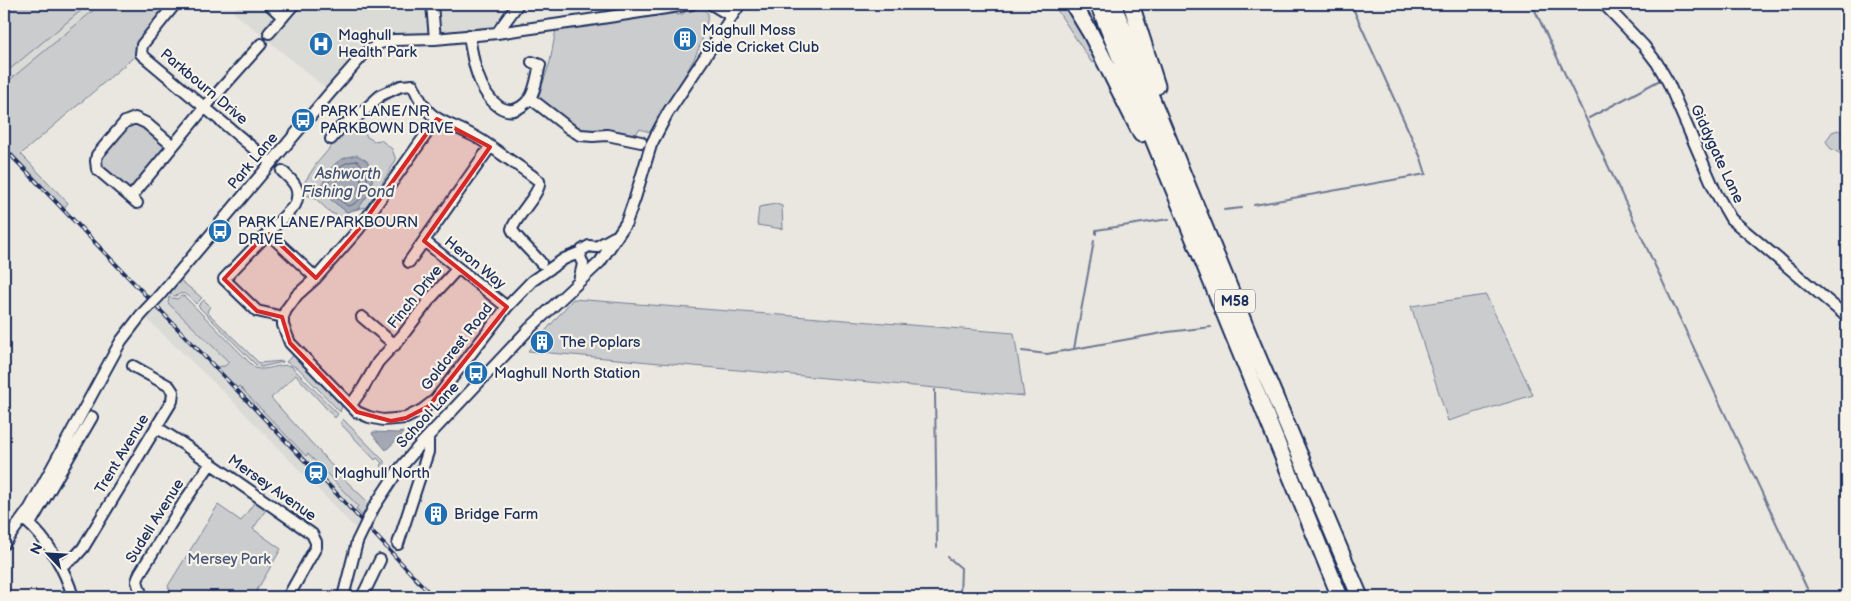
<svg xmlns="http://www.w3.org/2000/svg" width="1851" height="601" font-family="'Balsamiq Sans',sans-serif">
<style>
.built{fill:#dadad6}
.green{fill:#cbcccd;stroke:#737e96}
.water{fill:#a3a8b4;stroke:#6d7892}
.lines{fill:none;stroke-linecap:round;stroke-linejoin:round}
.shore{stroke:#515f80;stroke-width:1}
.stream{stroke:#6d7892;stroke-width:2}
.minor-casing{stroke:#1b2f5e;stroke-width:14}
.highway-casing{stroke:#1b2f5e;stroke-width:19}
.minor{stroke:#f7f3e8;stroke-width:10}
.highway{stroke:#f7f3e8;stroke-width:15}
.rail-casing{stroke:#1b2f5e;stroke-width:4}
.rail{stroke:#f7f3e8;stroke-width:2;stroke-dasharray:5.5;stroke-linecap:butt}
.minor-bridge-casing{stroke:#1b2f5e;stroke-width:14;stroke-linecap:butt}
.minor-bridge{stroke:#f7f3e8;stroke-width:10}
.marked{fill:#d62828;fill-opacity:0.2;stroke:#d62828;stroke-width:4;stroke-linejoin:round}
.labels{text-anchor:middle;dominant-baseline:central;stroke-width:4.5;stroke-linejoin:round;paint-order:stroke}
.shield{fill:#f7f3e8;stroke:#5d6a87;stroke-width:1}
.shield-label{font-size:14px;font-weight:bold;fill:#1b2f5e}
.poi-label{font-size:15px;fill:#1b2f5e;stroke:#f7f3e8;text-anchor:start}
.street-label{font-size:15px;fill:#1b2f5e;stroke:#f7f3e8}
.park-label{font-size:15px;fill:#47567a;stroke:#f7f3e8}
.water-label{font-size:16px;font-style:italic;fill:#445378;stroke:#f7f3e8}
</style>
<rect width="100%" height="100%" fill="#eae7e0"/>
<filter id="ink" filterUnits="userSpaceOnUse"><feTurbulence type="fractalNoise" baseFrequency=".02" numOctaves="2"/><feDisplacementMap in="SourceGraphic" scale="10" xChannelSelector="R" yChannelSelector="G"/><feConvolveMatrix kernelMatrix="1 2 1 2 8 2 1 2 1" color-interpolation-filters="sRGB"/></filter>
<g filter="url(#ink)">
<path class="built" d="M4,4H110L4,91Z
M239,4H508L489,30L378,39L327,89L233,12Z
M164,299L236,368L369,503L356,529L229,397L145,317Z"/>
<path class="green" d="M4,4H89L4,74Z
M101,4H173L135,56L21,154L68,203L64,208L4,145V87L12,78Z
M1053,4H1067L1098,58L1092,63Z
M698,9H703L708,13C705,55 670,95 650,132L639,129L636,134L614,130L594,131L581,129L538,98L550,62L556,29L675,11L677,15L683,14L685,11Z
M139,122L166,146V149L130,190H127L102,168L100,159L127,125Z
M356,124L363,128L367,137L374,141L381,140L392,149L396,160L377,192L366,207L358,209L371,190L330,199L347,212V219L331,213L316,199L304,194V183L317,163L347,128Z
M1838,130L1847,136V152L1841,154L1830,148L1826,141L1832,132Z
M776,204L782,206L783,229L757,225L759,207Z
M179,279L202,298L196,304C190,298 185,289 176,296L170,295L173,287Z
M1486,295L1533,395L1448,421L1411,306Z
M181,296H184L255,368C267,372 278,363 291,366L338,414L335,418L296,375L271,398L345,480L369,503L362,516L356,509L358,506L308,454L306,456L239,386L237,388L216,367L225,366L229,362L168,303L169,297L177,299Z
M573,299L1014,333L1024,396L528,351Z
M204,300L210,306L207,312L259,363L283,361V362L261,367L256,365L198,306Z
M295,353L340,400L342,406L340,412L299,369L286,362Z
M343,419L384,461V469L380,465L382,463L377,458L375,460L340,423Z
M256,500L267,508L253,529L281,549L253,597H173L168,586L218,505L241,521Z"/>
<path class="water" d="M357,155L367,161L373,174L371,190L358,209L347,212L330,199L322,185C330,166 337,158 357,155Z
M373,432L397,433L403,432L401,436L386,450L372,434Z"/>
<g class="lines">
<path class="shore" d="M357,161C375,172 368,202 348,206L334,196L328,184C333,171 342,161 357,161Z
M355,167C367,176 359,192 350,199L339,192L335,184C339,175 345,168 355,167Z"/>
<path class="stream" d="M1532,4L1811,597
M1589,118L1660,80
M1254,205L1426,174L1421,158L1351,4
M1224,210L1242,208
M1096,234V230L1169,219
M1094,241L1074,349L1168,332L1211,327
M1022,351L1047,354L1074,349
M935,390L937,547
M948,557L961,568L960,597"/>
<g class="minor-casing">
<path id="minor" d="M175,4L142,45L141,54L271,163
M269,4L283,17
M432,4L435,39
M711,4L731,16
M1604,4L1644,46L1657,63L1668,82L1716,193L1731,219L1847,317
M269,33L294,4
M497,33L518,4
M469,35C471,49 473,63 478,76C486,99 508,127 530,98C536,89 537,75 540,65L532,62
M530,98L570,129L580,135L593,136L607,135L641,142
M437,119L358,230L316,278L297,295L286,310L283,317V325L290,343L357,412L369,417L383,420L406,418L422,410L435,400L507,307L532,281L564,259L581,252
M331,139L341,127L358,116L381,95L401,86L413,85C429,123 439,118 472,135C483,140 494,149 504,156C515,164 528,172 539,181C542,192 516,216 512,229C514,236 535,255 541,263
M282,171C293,181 302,189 295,205L224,279L257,311L283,317
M131,197L205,107L261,44
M137,203L97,169L96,161L97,155L125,122L135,118L146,123L173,146
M269,234L316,278
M424,241L507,307
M409,262L490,147
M579,281L583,264L580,257L582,250L589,246L596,247L614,237
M159,296L329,94L363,55L380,43L394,40L435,39L497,33L589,20L692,4
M362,317L395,345
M351,405L363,388L378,362L402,336L430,299L458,268
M156,427L183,444L312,534L316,542V547L288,597
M374,507L397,472L419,446L530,328L600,262L626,223L635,198L651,145L667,114L740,4
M25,520C48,540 65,569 73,597
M30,524L92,417
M4,544L30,508L121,341L141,315
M398,544L428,452V437
M61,566L75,557L83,548L172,401L173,392L169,386L133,366
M4,594L6,597
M142,597L137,581L140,573L186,499L211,463
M343,597L357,542
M362,597L380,560"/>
</g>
<g class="highway-casing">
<path id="highway" d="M1073,4L1091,34L1141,134
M1098,4L1340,597
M1113,4L1253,345L1360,597
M1131,4L1157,86"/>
</g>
<use href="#minor" class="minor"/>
<use href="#highway" class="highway"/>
<g class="rail-casing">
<path id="rail" d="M4,148L336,493L433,597"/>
</g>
<use href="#rail" class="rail"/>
<g class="minor-bridge-casing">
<path id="minor-bridge" d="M141,315L159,296
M357,542L374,507"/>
</g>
<use href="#minor-bridge" class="minor-bridge"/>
</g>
</g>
<path class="marked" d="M437,119L490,147L424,241L507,307L429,406L406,418L391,421L357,412L290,343L282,317L257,311L224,279L262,238L269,234L316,278L358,230Z"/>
<defs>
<g id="building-disc" transform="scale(1.25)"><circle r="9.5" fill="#1f6fb2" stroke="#f7f3e8"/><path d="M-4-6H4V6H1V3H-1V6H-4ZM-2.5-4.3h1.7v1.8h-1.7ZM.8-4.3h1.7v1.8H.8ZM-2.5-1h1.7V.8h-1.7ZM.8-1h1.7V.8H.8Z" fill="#fff"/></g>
<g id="hospital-disc" transform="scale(1.25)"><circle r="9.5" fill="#1f6fb2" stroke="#f7f3e8"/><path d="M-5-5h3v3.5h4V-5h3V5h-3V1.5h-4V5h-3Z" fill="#fff"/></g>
<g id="bus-disc" transform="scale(1.25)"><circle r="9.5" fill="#1f6fb2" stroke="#f7f3e8"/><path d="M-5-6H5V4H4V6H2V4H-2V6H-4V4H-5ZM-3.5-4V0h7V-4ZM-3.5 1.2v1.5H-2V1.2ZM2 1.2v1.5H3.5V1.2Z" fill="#fff"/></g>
<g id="station-disc" transform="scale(1.25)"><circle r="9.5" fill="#1f6fb2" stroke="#f7f3e8"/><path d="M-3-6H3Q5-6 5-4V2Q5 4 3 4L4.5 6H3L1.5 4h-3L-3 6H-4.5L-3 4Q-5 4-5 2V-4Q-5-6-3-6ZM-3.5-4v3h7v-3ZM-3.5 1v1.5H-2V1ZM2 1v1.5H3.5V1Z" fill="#fff"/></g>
</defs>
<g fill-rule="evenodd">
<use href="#building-disc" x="685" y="39"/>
<use href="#hospital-disc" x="321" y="44"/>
<use href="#bus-disc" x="303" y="120"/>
<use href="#bus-disc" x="220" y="231"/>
<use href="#building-disc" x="542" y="342"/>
<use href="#bus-disc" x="476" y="373"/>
<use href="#station-disc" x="316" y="473"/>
<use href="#building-disc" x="436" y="514"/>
</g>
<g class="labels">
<rect class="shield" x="1215" y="289.5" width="40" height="23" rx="4"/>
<g class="shield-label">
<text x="1235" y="301">M58</text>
</g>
<g class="poi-label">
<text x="702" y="30">Maghull Moss<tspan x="702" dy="17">Side Cricket Club</tspan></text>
<text x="338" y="35">Maghull<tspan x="338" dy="17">Health Park</tspan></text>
<text x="320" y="111">PARK LANE/NR<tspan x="320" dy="17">PARKBOWN DRIVE</tspan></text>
<text x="238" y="222">PARK LANE/PARKBOURN<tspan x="238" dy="17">DRIVE</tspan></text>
<text x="560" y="342">The Poplars</text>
<text x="494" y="373">Maghull North Station</text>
<text x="334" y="473">Maghull North</text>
<text x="454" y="514">Bridge Farm</text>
</g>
<g class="street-label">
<text transform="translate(204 87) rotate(40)">Parkbourn Drive</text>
<text transform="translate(1717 154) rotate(65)">Giddygate Lane</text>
<text transform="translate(253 161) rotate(-50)">Park Lane</text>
<text transform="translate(475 263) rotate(39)">Heron Way</text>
<text transform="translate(415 297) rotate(-51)">Finch Drive</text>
<text transform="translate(457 347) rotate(-52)">Goldcrest Road</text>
<text transform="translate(428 415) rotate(-47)">School Lane</text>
<text transform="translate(122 454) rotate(-59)">Trent Avenue</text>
<text transform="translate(272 488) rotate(35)">Mersey Avenue</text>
<text transform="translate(155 521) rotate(-58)">Sudell Avenue</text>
</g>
<g class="park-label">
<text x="229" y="559">Mersey Park</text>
</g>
<g class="water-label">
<text x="348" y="174">Ashworth<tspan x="348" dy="18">Fishing Pond</tspan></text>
</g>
</g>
<rect width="1851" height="601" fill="none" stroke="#f7f3e8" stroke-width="20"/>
<rect x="10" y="10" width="1831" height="581" fill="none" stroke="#1b2f5e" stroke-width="2" filter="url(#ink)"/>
<g transform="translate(48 554) rotate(295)" stroke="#f7f3e8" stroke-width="4" paint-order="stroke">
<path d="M0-4L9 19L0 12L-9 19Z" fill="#1b2f5e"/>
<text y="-8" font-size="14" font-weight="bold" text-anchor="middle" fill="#1b2f5e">N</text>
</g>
</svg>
